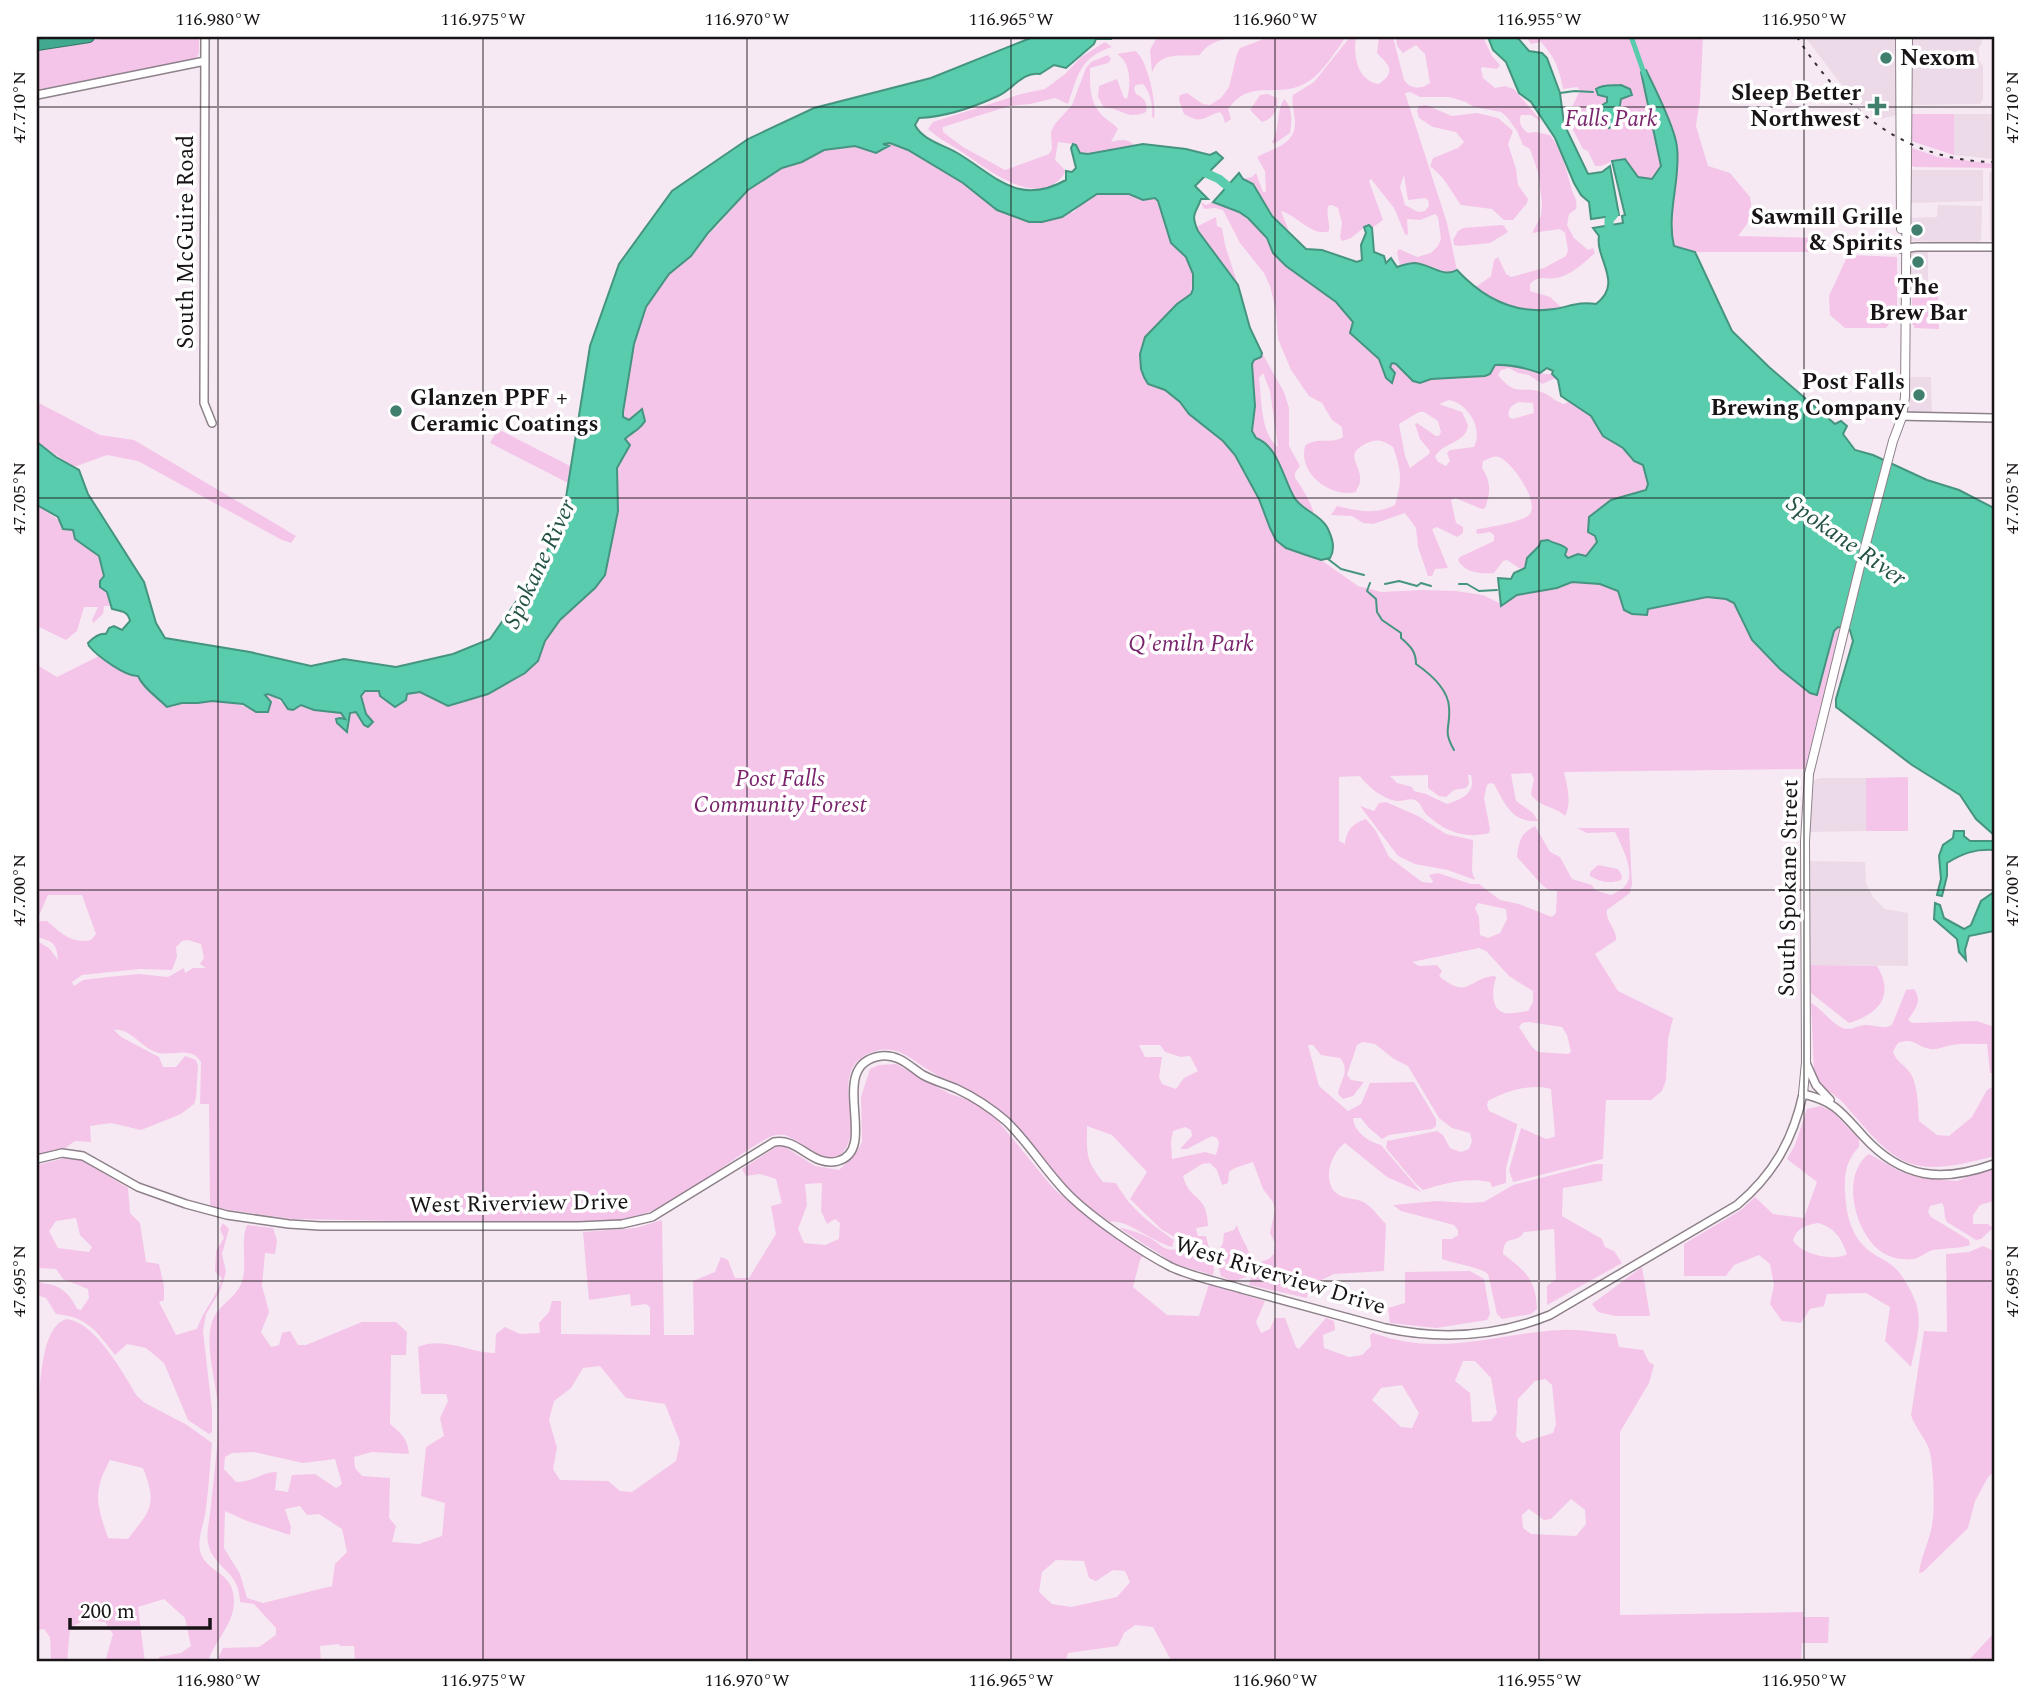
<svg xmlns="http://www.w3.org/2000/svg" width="2031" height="1699" font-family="Spectral,serif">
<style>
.built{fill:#eddae8}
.green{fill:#f4c5e9;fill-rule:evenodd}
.water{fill:#59ccad;stroke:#459480;stroke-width:2}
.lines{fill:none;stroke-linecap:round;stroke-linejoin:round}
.stream{stroke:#459480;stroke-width:2}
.canal{stroke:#59ccad;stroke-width:5}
.river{stroke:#59ccad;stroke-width:9}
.tertiary-casing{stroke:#8d818a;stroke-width:10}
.secondary-casing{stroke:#8d818a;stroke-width:10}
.motorway-casing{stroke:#327464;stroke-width:12}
.tertiary{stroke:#fff;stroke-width:7}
.secondary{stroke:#fff;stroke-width:8}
.motorway{stroke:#40a98e;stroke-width:10}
.rail{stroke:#363135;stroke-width:2;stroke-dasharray:3.5 7;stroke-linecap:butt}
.ticks{fill:none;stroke:#171316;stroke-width:2;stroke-opacity:0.45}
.poi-dot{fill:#407f6d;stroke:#fff;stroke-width:2.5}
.labels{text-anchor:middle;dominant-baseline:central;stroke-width:7;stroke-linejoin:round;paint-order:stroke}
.poi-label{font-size:23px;font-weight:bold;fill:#171316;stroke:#fff;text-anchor:end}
.park-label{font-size:23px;font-style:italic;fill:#79246c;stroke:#fff}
.street-label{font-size:23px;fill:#171316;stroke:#fff}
.water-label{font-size:24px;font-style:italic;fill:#225245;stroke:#fff}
.neatline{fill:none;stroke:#171316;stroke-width:2.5}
.ticks-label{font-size:18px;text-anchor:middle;fill:#171316}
</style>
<rect width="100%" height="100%" fill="#f6e9f3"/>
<path class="built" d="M1805,37H1897V115L1881,119L1862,105L1844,88Z
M1911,37H1982V43L1979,47V60L1983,66V99L1980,104L1913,105L1911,103Z
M1954,114H1994V159L1954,155Z
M1908,170H1983V201L1910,203Z
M1991,171H1994V243L1990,239L1989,173Z
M1938,205L1982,206L1981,240L1977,243L1909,241V218L1937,217Z
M1914,251H1928V292H1910L1908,253Z
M1908,377H1931L1932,414L1909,413L1906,411Z
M1821,778H1866V831L1809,832L1813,780Z
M1809,861L1865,862L1866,883L1873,897L1885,909L1908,913V966L1809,965Z"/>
<path class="green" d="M115,37H199V53L195,60L37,92V49Z
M1157,37H1244C1227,38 1209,40 1200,55C1181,57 1160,50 1152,73L1150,50Z
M1269,37H1346C1334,53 1321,77 1302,85C1273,98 1250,78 1228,109L1231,119L1225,123L1223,116L1220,112C1202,117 1203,125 1184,114L1179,100L1180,95L1187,93L1203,104L1210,105L1221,98L1229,87L1237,54L1240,48Z
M1350,37H1356C1353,55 1357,81 1379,84C1398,70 1387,64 1377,53L1379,37H1393L1404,80C1410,89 1421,90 1430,83L1425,54L1416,45L1403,53L1397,46L1396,37H1483L1492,56L1500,65L1497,69L1482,67L1481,69L1483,78L1495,88L1505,86L1514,89L1542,122L1531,115H1521C1518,123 1522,129 1528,133L1536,132L1550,135C1562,151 1566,168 1571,187C1573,196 1578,199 1576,209L1569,214L1567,225L1574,238L1588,250L1593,248L1595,253C1585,262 1570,276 1556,278C1545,280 1539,274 1530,284V291L1550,297L1561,307L1559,309C1519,313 1509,309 1476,287L1491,276L1494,260L1498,257L1506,274L1511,277L1544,268L1566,256L1568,250L1565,233L1560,229L1532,233L1541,216L1542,202L1538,172L1530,149L1523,145L1517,131L1507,117L1501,112L1474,107L1466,102L1449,97H1420L1410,92L1405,93L1447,223L1457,270L1451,273L1419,263L1400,266L1397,252L1399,249L1417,257L1431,253L1438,246L1441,239L1438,217L1435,214L1420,220L1407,219L1408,235L1405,234L1394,208L1371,179L1369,181L1383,220L1372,228L1367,225L1351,238L1342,241L1340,237L1342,223L1338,208L1332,205L1328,206C1326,214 1330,222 1329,231C1314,238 1296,215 1281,211L1289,231L1268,211L1253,184L1243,179L1252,177L1256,173L1263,192H1266L1265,171L1257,157C1273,148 1295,145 1295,123C1295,113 1291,104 1293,95L1314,82ZM1404,175L1408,200L1425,198L1428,200L1429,206L1425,211L1418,212L1405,205L1400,187Z
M1526,37H1703L1700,99L1696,126L1708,166L1730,173L1750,197L1752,212L1747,224L1738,236L1823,238V252H1695L1674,246C1667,215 1681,179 1677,147C1675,128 1655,88 1646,70L1641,72L1661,166L1652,179L1638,177L1613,161L1601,166H1595L1588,151L1583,149L1573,130L1570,114L1571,109L1580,90L1577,87L1563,89C1559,67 1555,58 1541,42L1531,44Z
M1105,42L1112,47C1080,57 1078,75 1068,104L1055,98L1030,104L1009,106L943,127V132L963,147L1005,170L1049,154L1052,149L1051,132L1055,124L1072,105L1086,68L1091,62L1108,55L1111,59L1108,63L1090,68C1090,84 1089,100 1100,113C1106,120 1112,122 1118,129L1111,142C1121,140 1126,138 1134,145L1088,154L1080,153L1073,144L1058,142L1055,160L1066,171C1042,212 991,172 965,154C952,145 940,140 928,129L933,122L1021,94L1045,89L1065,74L1081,57Z
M1135,51C1147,57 1157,105 1154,118L1152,117C1153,106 1151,93 1143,84L1136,85L1134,88L1136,94C1144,98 1148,102 1146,112C1126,121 1121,107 1104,108L1098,97L1099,86L1117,79L1124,98L1127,99C1131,84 1131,62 1117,54Z
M1268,94L1277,98C1279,109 1273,119 1262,122L1250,110L1260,95Z
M1284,99C1293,107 1292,122 1290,133L1274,144L1272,142C1280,129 1276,112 1284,99Z
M1426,105L1452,116L1477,113L1498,118L1513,131L1508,144L1516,169L1518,185L1528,199L1527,203L1513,220H1504L1492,209L1461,205C1456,198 1444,178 1439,174C1436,171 1433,169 1430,166L1433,158L1458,148L1464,142L1456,132L1433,127L1419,118L1417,111L1419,106Z
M1911,114H1954V155L1908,140Z
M883,143H890L908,150L963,183L997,210L1029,222L1074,212L1081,203L1097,194H1129L1143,200L1155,198L1158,201L1171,243L1186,257L1193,274L1191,294L1184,298L1145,337L1141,369L1148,384L1165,390L1180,402L1189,414L1223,441L1235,455L1259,499L1270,528L1286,548L1321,560L1358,586L1381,592L1422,590L1456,591L1483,595L1501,604L1517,595L1557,588L1572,582L1601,584L1619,591L1624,610L1632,614L1646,615L1648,609C1669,604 1720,587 1736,606C1741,612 1742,623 1746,630C1755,647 1772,662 1786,674C1795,681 1805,692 1817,695L1834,631L1840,627L1805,769L1564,772C1567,785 1572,803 1565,816C1554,805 1539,808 1531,794L1534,779L1531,773L1511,774L1516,801L1533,813L1538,821C1512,823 1505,804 1494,784L1490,783L1487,785L1484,798L1490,829L1489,833C1465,839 1446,832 1428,816C1423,812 1422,806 1418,802C1411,796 1404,802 1396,801C1383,799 1368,787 1360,776L1339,777V841L1345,844C1346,830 1353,823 1366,819L1376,831L1389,857L1422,882L1432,883L1433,881L1429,875L1438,873L1471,884H1479L1500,900L1519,904L1552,917L1556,913L1557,891L1549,890L1542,885L1517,857C1519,841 1520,834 1535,826L1550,852L1560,857L1572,879L1592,885L1595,890L1611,895C1615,893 1622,890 1625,886C1637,873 1621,845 1615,832L1587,833L1577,828H1629L1632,884L1630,893L1607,910C1605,921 1617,929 1616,940L1595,954L1618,991L1673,1018L1668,1039L1666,1080L1662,1091L1651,1100H1606L1603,1159L1513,1182L1509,1170L1521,1128L1546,1139L1554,1137L1555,1135L1551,1089C1532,1083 1505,1091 1488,1101L1487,1105L1489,1111L1517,1124V1126L1506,1168V1183L1492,1187L1490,1182C1466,1177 1446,1183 1423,1190L1416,1184L1386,1148L1387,1141L1437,1131L1443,1135L1450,1148L1461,1152L1469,1149L1472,1141L1470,1133L1452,1128L1439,1118L1408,1066L1394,1059L1375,1044L1363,1042L1357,1045L1347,1075L1351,1080L1364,1082L1353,1096L1343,1099L1338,1094C1340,1080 1351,1071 1340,1058L1321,1055L1313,1045H1308L1319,1086L1348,1111L1361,1104L1370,1083L1414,1082L1436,1119V1126L1432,1129L1389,1135L1382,1139L1368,1127L1361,1118H1353C1354,1132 1369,1142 1381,1145L1421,1192L1387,1177L1345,1143C1332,1152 1322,1178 1335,1192C1342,1199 1353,1198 1361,1201C1370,1204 1379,1217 1386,1224L1384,1271L1334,1274L1317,1282L1316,1286L1309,1285L1307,1298L1249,1285L1255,1264L1269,1259L1274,1254L1275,1243L1270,1233L1275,1210L1273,1202L1263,1189L1253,1162L1235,1168L1229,1172L1228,1183L1222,1185L1217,1170L1210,1163L1202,1164L1183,1176C1190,1203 1207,1192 1208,1226L1196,1228L1198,1236H1206L1214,1270L1213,1275L1175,1264L1119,1228C1128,1228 1144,1235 1152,1239C1161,1245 1165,1252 1178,1249L1179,1245L1176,1238L1161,1229L1130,1199L1147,1172L1112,1135L1087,1126C1087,1154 1085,1159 1103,1182L1116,1183C1132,1211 1149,1222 1174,1240L1172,1247C1156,1244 1125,1218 1110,1222C1091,1209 1072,1195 1057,1177C1045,1162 1034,1145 1021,1131C1003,1112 975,1092 951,1081C947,1079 941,1078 937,1075C912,1062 896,1038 864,1056C833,1074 860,1119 847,1146C833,1174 804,1142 787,1136C783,1134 777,1135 772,1136C724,1160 686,1204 633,1217C618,1221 600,1221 585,1221L582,1223L437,1221L434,1223H408L406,1221L292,1219L210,1207L209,1104H200L201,1062C191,1046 174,1056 159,1053C142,1050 132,1028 114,1030L121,1037L159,1057L163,1067H176L185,1056L196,1060L198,1066L196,1098L194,1104L181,1114L141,1130L111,1123L90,1126L91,1142L75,1141L65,1148L37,1156V941L49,948L58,960C57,943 52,941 37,937V923L40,921H47C61,933 71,944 91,940L96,934L82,895H48L37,920V665L57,677L99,656L130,676H138L141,681L172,707C191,699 239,699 256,712L265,694C280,697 283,707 293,710L301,705L314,710L341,713L345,719L344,727L349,731L350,713L356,712L364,725L366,714L361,696L365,691H379L380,696L393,704L399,703L407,694L420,692L445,704L488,694L525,673L542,653L545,641L560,620L595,588L605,575L618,511L617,468L627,444L625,439L634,430L640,409L629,420H626L623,417L626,387L634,344L646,307L669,274L718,225L748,190L782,168L802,162L824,150L855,146L876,153L885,150L888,145ZM1428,775V788L1439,796L1446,797L1454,790L1466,788L1469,784L1468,775H1471C1476,793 1462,799 1447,804L1426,794L1414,791L1412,787L1397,783L1390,776ZM1478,903L1506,909L1507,919L1500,933L1488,938L1480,935L1479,917L1475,908ZM188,940L201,944L204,958L200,964L206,968H193L185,973L184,968L168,977L139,974L108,977L83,980L74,986L72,982L82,975L140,969L172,970L177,957L176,947L182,941ZM1479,948L1486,951L1509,976L1533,991V1002L1528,1011C1521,1012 1512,1014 1505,1013C1490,1010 1492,988 1496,978L1495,976C1469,977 1469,1001 1439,976L1442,971L1437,965L1419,966L1412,962ZM1529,1022L1562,1027L1567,1035L1571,1052L1568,1054L1538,1052L1532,1047L1519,1027L1522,1023ZM1139,1045H1160L1165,1052L1181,1057L1190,1056L1198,1071L1184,1078L1176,1089L1162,1084L1159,1077L1162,1057H1145ZM1185,1127L1191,1130L1192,1136L1180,1149H1187L1212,1136L1217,1138L1219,1143L1216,1155L1205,1152L1172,1159L1171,1141L1173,1131Z
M1912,148L1938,157L1994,164V168L1915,167L1912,166Z
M1201,202L1206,205L1213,202L1239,212L1248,218L1267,238L1273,253L1286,266L1336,302L1354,322L1358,342L1379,359L1386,377L1391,378L1394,374L1389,364L1392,363L1396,364L1413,381L1420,383L1431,379L1485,376L1495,365C1506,365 1519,365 1530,368C1538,371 1542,375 1552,374L1556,378L1542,384L1529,375L1518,373L1509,368L1501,370L1498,375C1517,399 1522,384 1544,393C1551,396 1556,402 1564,404L1568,402L1591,416L1603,436L1623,448L1634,461L1643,465L1648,485L1646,490L1588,532L1595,536L1597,542L1586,556L1578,554L1565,557L1548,540L1529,556L1525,568H1519L1507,560L1503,561L1494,573C1480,574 1465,573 1458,560L1460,557L1494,541V535L1490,532L1478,534L1476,532L1477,529C1486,528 1524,521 1529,515C1541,503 1512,462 1499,457C1493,455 1488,459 1483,461L1482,468C1491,482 1491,492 1485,508L1482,509L1455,498L1451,500L1456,523L1463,527V533L1457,537L1437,527L1432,529L1448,568L1435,569L1432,576H1428L1418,547L1416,528L1405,513L1373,524L1363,523L1352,516L1331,515L1337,506C1358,511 1375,515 1395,505C1402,480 1402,472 1393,447C1384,441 1378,438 1367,443C1342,455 1362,464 1360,481C1360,485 1357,488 1356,492C1331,498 1298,474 1305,446C1317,436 1331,445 1343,437L1342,427L1332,420L1322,403L1309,396L1291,370L1278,339L1276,310L1270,286L1264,273L1240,243L1223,210L1215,208L1204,209ZM1449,400C1469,404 1483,429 1474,447L1450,450L1447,453L1450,461L1446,466L1438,462L1435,457C1442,442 1466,444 1468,425L1462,412L1439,404ZM1519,402L1533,403L1534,413L1512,419L1509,417C1507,409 1512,405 1519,402ZM1419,412H1424L1438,421L1441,432L1439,436H1436L1417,423L1415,424L1420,439L1430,451L1429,454L1410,468L1405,456L1399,424Z
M1216,217L1217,226L1222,228L1225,245L1238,285L1196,227Z
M1501,225L1504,226L1508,232L1490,243L1459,246L1454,245L1453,240L1458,231L1463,228Z
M1852,255L1897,257V323H1890L1886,328H1845L1830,315L1829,296L1846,259Z
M1912,292H1938L1939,329L1914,328V325H1912Z
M1262,353L1284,392L1289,408V446L1300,466L1295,473V478C1300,484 1314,507 1314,515L1296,500L1272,450L1256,438L1252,431L1255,406L1251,364L1254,360L1261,357ZM1263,373L1270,391L1278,447C1260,433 1262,399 1259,378Z
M37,402L100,435L134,440L296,536L291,543L282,540L138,461L107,455L74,467L37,442Z
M498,429L576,469L574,486L490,443Z
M37,505L73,530L76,539L101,558L104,576L100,581V587L107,592L110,606H104L103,614L93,623L92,620L98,607H84L77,631L66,640L37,626Z
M1908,777V831H1866V778Z
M1386,802L1418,816L1446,834L1473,840L1472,872L1475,880L1448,870L1415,864L1398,856L1360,806L1374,811L1379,803Z
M1598,865L1618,869L1622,876L1621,880C1610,884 1600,882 1590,876V872Z
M1809,965L1877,966C1895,996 1879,1014 1849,1023L1811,993Z
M1914,989C1923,1001 1915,1009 1908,1020L1912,1023L1977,1021L1994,1027V1073H1990L1987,1044C1976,1044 1964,1043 1952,1045C1945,1046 1938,1050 1930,1049C1916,1047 1915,1037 1898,1043L1893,1051C1896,1063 1905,1064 1911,1074C1918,1086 1918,1107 1919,1121L1937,1135L1949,1136L1972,1117L1987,1090L1994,1086V1156L1991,1157C1910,1178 1899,1168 1846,1106C1834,1091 1821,1092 1814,1071L1811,1003C1823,1009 1835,1029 1848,1029C1854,1029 1859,1025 1865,1025C1876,1025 1882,1030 1892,1025L1906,990Z
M896,1064L950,1094L975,1102L994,1116L1053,1188L1073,1205L1143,1256L1140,1260L1133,1287L1167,1315L1199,1316L1209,1284L1265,1301L1256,1322L1261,1333L1270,1329L1275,1318H1285L1296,1347L1299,1349L1326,1318L1334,1321L1335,1330L1323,1335L1324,1348L1349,1357L1362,1355L1371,1346L1370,1335L1373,1333C1442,1358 1494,1333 1562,1330C1579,1329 1598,1333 1616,1334L1619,1347L1643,1350L1649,1362L1654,1365L1649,1383L1620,1432V1615L1803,1612V1617H1829L1828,1643H1802L1801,1662H1172L1153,1627L1135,1625L1124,1633L1118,1646L1068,1653L1065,1662H355L354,1646H340L339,1644L320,1646L321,1662H216L223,1648L259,1647L276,1635V1628L254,1604L240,1602C240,1570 212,1568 208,1543C206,1532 210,1518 211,1506C214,1474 219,1442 218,1410C217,1384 207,1357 210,1331C213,1307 228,1305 239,1288C250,1270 239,1243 247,1225L273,1228L277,1240L275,1254L265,1253L262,1286L269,1312L261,1332L271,1347L279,1345L282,1333L290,1331L298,1345H306L362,1322H396L407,1332L406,1355H391L390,1424C401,1433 408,1439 409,1454L372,1452L354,1457L355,1468L362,1476L390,1478L389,1518L396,1526L392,1542L419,1544L442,1536L445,1503L421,1496L426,1447L444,1436L440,1418L448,1401L446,1394H421L418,1347C444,1336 469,1353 495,1353L496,1334L505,1327L520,1334L540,1333L539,1323L549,1312L552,1301H561V1334L650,1335V1307L646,1304L631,1306L630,1294L589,1300L583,1232L636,1228L662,1220L664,1335H694L693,1281L715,1272L721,1257L728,1260L735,1278H749L776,1234L771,1206L782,1203L776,1179L760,1174L746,1176L742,1169L776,1147H785L815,1166L839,1170L855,1155L862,1142L861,1097L870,1069L879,1065ZM822,1183L821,1211L827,1224L835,1219L840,1223L839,1239L825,1245L804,1243L798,1229L807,1205L805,1184ZM1463,1361H1475L1491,1378L1497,1413L1491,1421L1472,1422L1470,1393L1455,1381ZM600,1366L626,1398L665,1404L680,1442L676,1461L632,1492L620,1491L608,1481L560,1480L553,1469L557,1448L549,1420L554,1401L571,1388L583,1368ZM1545,1379L1552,1385L1556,1424L1553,1433L1522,1443L1516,1436L1518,1399L1535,1381ZM1402,1385L1419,1413L1412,1428L1401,1427L1372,1400L1381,1388ZM254,1452L303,1463L335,1459L342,1484L336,1488L315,1474L292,1475L288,1492L275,1490L277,1472C261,1472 252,1483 236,1482L224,1469L225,1457L232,1453ZM1571,1499L1585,1510L1586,1524L1576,1536L1531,1534L1523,1528L1522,1515L1529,1509L1544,1520L1551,1519ZM300,1506L307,1515L319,1514L342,1529L347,1552L335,1564L332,1586L263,1603L247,1598L240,1574L224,1548L225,1511L247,1521L290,1535L291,1527L285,1509ZM1056,1560L1084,1561L1089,1578L1096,1581L1113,1570L1125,1571L1130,1582L1117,1597L1071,1607L1052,1604L1039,1592L1042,1572Z
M1820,1106L1832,1111L1859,1139V1147C1847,1159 1844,1173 1845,1191C1846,1212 1850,1234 1867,1249C1875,1256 1886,1260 1894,1267C1903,1275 1912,1292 1916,1303C1923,1324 1915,1346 1911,1367L1885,1341L1890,1307L1866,1293L1827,1294L1824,1306L1810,1309L1801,1323L1782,1321L1770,1304L1774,1285L1770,1264L1759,1255L1734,1265L1726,1276H1684V1244L1741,1210L1755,1197L1773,1214L1804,1218L1817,1182L1787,1159L1795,1145L1807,1109ZM1818,1223C1835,1228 1841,1238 1847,1254C1834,1262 1800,1254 1793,1240C1796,1228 1807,1225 1818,1223Z
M1869,1154L1901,1172L1920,1178L1957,1181L1994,1167V1201L1980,1205L1973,1215V1224H1988L1993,1228L1981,1239L1976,1240L1947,1222C1943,1215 1946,1209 1942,1203L1930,1206L1928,1212L1931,1217L1969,1240L1970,1245C1958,1249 1945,1248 1933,1250C1926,1252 1920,1258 1913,1259C1908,1260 1897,1259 1892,1257C1856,1246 1838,1175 1869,1154Z
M66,1158L81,1160L128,1188L130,1213L140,1223L146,1262L159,1264L164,1286V1300L159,1302L176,1335L197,1329C203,1310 217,1297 222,1278L215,1272L216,1251L224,1238L220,1229L223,1223L229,1229L222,1254L226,1272L220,1291L206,1314L203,1331L212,1410V1432L209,1434L188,1420L164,1363L146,1348L127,1344L115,1355C96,1331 88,1317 56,1314L46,1298L37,1295V1279C42,1285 45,1283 53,1285C65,1289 72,1298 77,1309L81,1310L89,1298L88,1289L63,1279L56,1269L38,1268L37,1276V1165ZM76,1218L80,1235L92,1247L89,1252L58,1248L49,1231L56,1221Z
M1595,1164H1603L1602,1181L1563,1188L1562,1216L1602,1239L1605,1247L1614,1251L1622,1263L1547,1305V1286L1556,1279L1554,1229L1524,1232C1516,1246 1504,1232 1503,1254C1526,1271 1536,1280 1537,1309L1531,1314L1502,1319L1497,1314L1488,1274C1477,1266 1455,1264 1442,1259V1239H1452L1458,1235V1230L1454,1225L1401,1211L1393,1205L1437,1201L1468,1203L1484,1202L1513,1185Z
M1237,1225C1243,1247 1256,1250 1248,1276L1233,1282L1221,1276L1216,1256L1223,1243L1224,1233L1234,1230Z
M1983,1246L1994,1251V1472L1988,1477L1975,1501L1968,1528L1923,1572L1919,1573C1921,1556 1929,1542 1932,1526C1935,1510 1934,1465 1929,1449C1925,1437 1915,1428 1911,1415L1924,1331L1947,1332L1946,1254L1969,1252Z
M1642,1267L1650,1316H1615L1598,1312L1592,1304Z
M1470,1271L1484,1279L1490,1314L1487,1320L1436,1328L1390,1323L1388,1308L1405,1303V1272Z
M67,1319C96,1323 123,1373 137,1396L145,1403L187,1425L212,1443C210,1464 209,1486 206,1508C205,1522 197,1537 200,1551C206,1574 235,1570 234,1603C233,1626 214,1641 208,1662H158L159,1657L181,1653L191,1646L185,1618L164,1599L138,1607L145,1662H105L113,1634L105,1622L84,1620L70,1628L67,1662H51L50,1637L44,1629L37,1630V1408H39C40,1385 41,1325 67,1319ZM110,1460L143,1468C158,1506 150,1510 128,1539L108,1538C97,1504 92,1493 110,1460Z
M1994,1633V1662H1967Z"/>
<path class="water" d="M1033,37H1113L1111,39H1096L1094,44L1066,68L1054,65L1040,74C1023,71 1012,90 998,96C974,107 945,117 919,118L915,125C923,141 945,145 959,154C998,178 1019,206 1066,180V171L1072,172L1076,168L1071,148L1073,144L1076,145L1080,153L1088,154L1143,144L1186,149L1210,155L1216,152L1223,158L1195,186L1208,199H1201C1196,214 1190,213 1198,231L1238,285L1250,328L1262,353L1261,357L1254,360L1252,364L1255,406L1252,431L1256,438C1278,446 1283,478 1294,497C1302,511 1319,513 1327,527C1332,537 1336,548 1330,558L1321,560L1306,555L1286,548L1276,540L1270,528L1259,499L1235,455L1223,441L1189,414L1180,402L1165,390L1148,384L1144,377L1141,369L1140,354L1145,337L1177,304L1191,294L1193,289V274L1186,257L1171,243L1158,201L1155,198L1143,200L1129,194H1097L1062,217L1042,222H1029L997,210L963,183L908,150L890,143L883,144L889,146L876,153L855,146L824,150L802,162L782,168L748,190L708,233L691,256L669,274L646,307L634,344L623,412V417L629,420L642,409L645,421C640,430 632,432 625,439L630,445L617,468L618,511L605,575L595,588L560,620L545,641L538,661L525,673L488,694L448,706L420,692L407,694L406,700L395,707L380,696L379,691H365L361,696L366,714L373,722L368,727L364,725L356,712L350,713L347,732L337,723L336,719L340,718L345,719L341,713L314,710L301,705L293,710L288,709L281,699L268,694L265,695L271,702L268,712H256L243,704L212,701L198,703H182L167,707C157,697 143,688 138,676C126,677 97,656 89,646L88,643C93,638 100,633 106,634L109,628L114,626L122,630L130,621C128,611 121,611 112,609L107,592L100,587V581L104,576L99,556L75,539L73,530L63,529L58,517L37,505V442L56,457L79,470L88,494L144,582L156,623L165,638L250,652L311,666L344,659L396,667L453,654L490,639L527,586L547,551L565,504L590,346L619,264L672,191L748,139L814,108L931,78Z
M1488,37H1517L1529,51L1542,53L1547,58L1560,93L1564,124L1588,174L1602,172L1610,166L1619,215L1591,219L1589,202L1581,195L1574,183L1555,138L1531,102L1519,93L1506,62L1493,50Z
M1646,70C1655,88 1675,128 1677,147C1681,179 1666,214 1674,246L1695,252L1732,331L1769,367L1835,424L1841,421L1847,426L1843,434L1855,450L1873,455L1927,480L1959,490L1994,508V835L1976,819L1960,795L1912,765L1836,707V699L1853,641L1850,630L1838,627L1834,631L1817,695L1810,693L1780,669L1752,640L1734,603L1726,599L1707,597L1648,609L1647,615L1632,614L1624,610L1618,591L1600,584L1572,582L1557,588L1517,595L1501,606L1498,578L1511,579L1514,573L1525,568L1527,558L1539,546L1541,541L1548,540C1554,544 1563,544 1567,549L1565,555L1568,558L1578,554L1586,556L1597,542L1595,536L1588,532L1589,517L1611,500L1646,490L1648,484L1643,465L1634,461L1623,448L1603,436L1591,416L1561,396L1558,380L1552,374L1553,371L1547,368L1540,373C1525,368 1511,364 1495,365L1490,374L1485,376L1431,379L1420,383L1413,381L1396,364L1392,363L1390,367L1395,373L1392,383L1386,378L1379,359L1350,333L1353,322L1336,302L1286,266L1273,253L1267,238L1248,218L1239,212L1213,202L1239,173L1243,179L1253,184L1272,216L1306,249L1322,250L1357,262L1362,260L1361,245L1366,233L1364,227L1369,225L1372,228L1374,252L1384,256L1386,263L1391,258L1397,267C1403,265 1409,263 1415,263C1430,264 1443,278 1457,270C1483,298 1514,315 1554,309C1568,307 1580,301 1596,304C1624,283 1595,259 1599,236L1593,228L1623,223L1622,216L1625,215L1612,161L1625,159L1638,177L1652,179L1661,166L1641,72Z
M1621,85L1630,89L1632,95L1621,99L1619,111L1622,120L1609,128L1601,106L1607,102V97L1598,95L1596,89C1603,84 1613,86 1621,85Z
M1954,831H1964V836L1970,841H1994V850C1975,849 1963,853 1947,863V876L1942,896L1937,895L1941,879L1939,856L1943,845L1953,838Z
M1994,892V931L1969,936L1965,950L1966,960L1959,952L1957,939L1934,919L1935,903L1940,905L1944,918L1964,929L1971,925L1981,901Z"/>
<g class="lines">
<path class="stream" d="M1631,37L1632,39
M1560,93L1575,91L1593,92
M1328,559L1341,569L1364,575
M1370,583L1367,591L1376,599L1377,612L1382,620L1401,633V638C1410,646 1416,651 1416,664C1429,673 1448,689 1449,707C1451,728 1442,729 1454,750
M1385,584L1399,581L1417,586L1421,583L1431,586
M1459,584H1467L1479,591L1497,590"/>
<path class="canal" d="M1632,39L1645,76"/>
<path class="river" d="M1199,170L1219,179L1237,194
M1610,205L1614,214L1609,220V226L1615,236"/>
<g class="tertiary-casing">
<path id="tertiary" d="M205,37L204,403L212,423
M37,95L205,61
M1901,249L1916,247H1994
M1897,416L1994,418
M1806,1063L1816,1085L1830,1100
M37,1159L62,1153L83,1156L138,1187L186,1204L227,1215L289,1224L320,1226H579L622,1224L652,1217L774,1142C798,1137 812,1168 838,1161C881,1149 824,1064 881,1056C899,1054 909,1066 923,1075C934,1081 946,1084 957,1089C974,1097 992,1109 1006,1121C1030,1144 1047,1174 1071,1197C1095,1220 1142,1252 1171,1267C1193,1277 1219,1282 1242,1289C1289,1302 1337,1315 1385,1328C1441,1340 1496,1337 1550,1315L1737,1205C1773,1175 1793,1140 1803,1094C1835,1101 1842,1113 1863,1136C1902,1179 1941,1183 1994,1164"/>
</g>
<g class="secondary-casing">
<path id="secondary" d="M1900,37L1901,229
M1803,1094L1806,1062L1805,841L1809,774L1860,566L1893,441L1902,417L1905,397L1908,37"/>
</g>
<g class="motorway-casing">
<path id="motorway" d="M37,45L89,37"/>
</g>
<use href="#tertiary" class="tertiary"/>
<use href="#secondary" class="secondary"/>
<use href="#motorway" class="motorway"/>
<path class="rail" d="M1797,37C1843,109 1905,161 1994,162"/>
</g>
<path class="ticks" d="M218,37V1662M483,37V1662M747,37V1662M1011,37V1662M1275,37V1662M1539,37V1662M1804,37V1662M37,107H1994M37,498H1994M37,890H1994M37,1281H1994"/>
<g class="poi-dot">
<circle cx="1886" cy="58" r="7"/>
<path d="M1873.5 95.5h7v7h7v7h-7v7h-7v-7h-7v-7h7z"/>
<circle cx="1917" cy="230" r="7"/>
<circle cx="1918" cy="262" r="7"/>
<circle cx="1919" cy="395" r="7"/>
<circle cx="396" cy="411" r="7"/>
</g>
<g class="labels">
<g class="poi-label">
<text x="1900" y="58" text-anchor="start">Nexom</text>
<text x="1861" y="93">Sleep Better<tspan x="1861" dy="26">Northwest</tspan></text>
<text x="1903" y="217">Sawmill Grille<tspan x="1903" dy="26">&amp; Spirits</tspan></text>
<text x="1918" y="287" text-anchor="middle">The<tspan x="1918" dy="26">Brew Bar</tspan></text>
<text x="1905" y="382">Post Falls<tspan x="1905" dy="26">Brewing Company</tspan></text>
<text x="410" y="398" text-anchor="start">Glanzen PPF +<tspan x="410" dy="26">Ceramic Coatings</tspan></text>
</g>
<g class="park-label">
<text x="1611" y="119">Falls Park</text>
<text x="1191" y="644">Q'emiln Park</text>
<text x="780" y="779">Post Falls<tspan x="780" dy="26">Community Forest</tspan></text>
</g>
<g class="street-label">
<text transform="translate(186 242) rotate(-90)">South McGuire Road</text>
<text transform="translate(1789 888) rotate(-89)">South Spokane Street</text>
<text transform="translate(519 1204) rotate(-1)">West Riverview Drive</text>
<text transform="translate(1280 1276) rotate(17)">West Riverview Drive</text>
</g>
<g class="water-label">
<text transform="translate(1846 541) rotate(35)">Spokane River</text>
<text transform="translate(540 564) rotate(-65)">Spokane River</text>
</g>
</g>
<rect width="2031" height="1699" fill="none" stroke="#ffffff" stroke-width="77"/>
<path d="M70 1618v10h140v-10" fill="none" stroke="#171316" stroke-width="3.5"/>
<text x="80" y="1618" font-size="21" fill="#171316" stroke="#ffffff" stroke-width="5" paint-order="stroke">200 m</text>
<rect x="38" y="38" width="1955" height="1622" class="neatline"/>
<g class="ticks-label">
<text x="218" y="25">116.980°W</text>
<text x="483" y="25">116.975°W</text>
<text x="747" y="25">116.970°W</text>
<text x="1011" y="25">116.965°W</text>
<text x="1275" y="25">116.960°W</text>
<text x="1539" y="25">116.955°W</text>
<text x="1804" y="25">116.950°W</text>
<text transform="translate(19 107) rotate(-90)" y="6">47.710°N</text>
<text transform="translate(2012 107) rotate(-90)" y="6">47.710°N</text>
<text transform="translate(19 498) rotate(-90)" y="6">47.705°N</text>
<text transform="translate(2012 498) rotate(-90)" y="6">47.705°N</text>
<text transform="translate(19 890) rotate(-90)" y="6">47.700°N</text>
<text transform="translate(2012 890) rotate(-90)" y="6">47.700°N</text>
<text transform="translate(19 1281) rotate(-90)" y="6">47.695°N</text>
<text transform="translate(2012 1281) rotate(-90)" y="6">47.695°N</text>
<text x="218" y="1686">116.980°W</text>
<text x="483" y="1686">116.975°W</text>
<text x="747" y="1686">116.970°W</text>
<text x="1011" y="1686">116.965°W</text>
<text x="1275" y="1686">116.960°W</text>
<text x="1539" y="1686">116.955°W</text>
<text x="1804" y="1686">116.950°W</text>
</g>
</svg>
